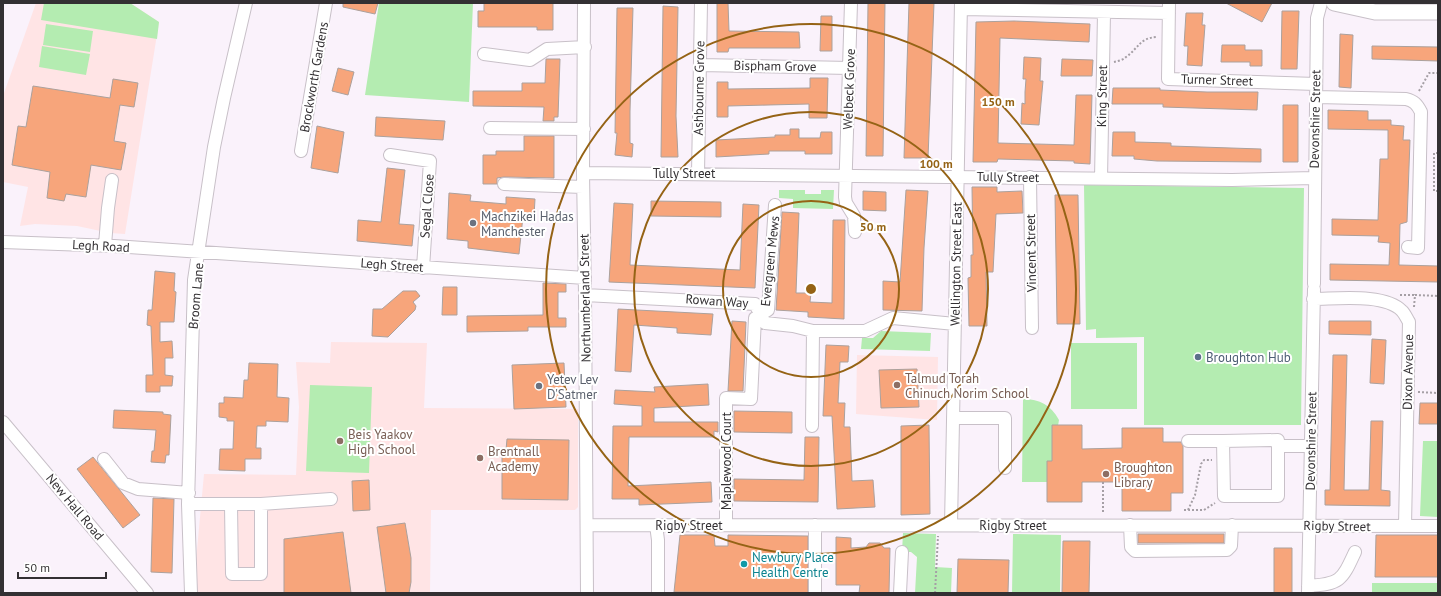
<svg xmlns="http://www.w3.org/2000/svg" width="1441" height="596" font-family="'PT Sans',sans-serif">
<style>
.education{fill:#ffe4e5}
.green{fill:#b4ecb1}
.building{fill:#f7a57b;stroke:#aba19d}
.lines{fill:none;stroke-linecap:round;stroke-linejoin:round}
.minor-casing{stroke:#c8c0c8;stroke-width:14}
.major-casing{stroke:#c8c0c8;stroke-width:17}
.path{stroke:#a59fa5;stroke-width:2;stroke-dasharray:2 2;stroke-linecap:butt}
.minor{stroke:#fff;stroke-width:12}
.major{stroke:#fff;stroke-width:15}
.ring{fill:none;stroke:#956315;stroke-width:2}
.worship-dot{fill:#6b7280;stroke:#fff;stroke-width:1.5}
.service-dot{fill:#5c6f8a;stroke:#fff;stroke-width:1.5}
.education-dot{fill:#8d6e63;stroke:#fff;stroke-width:1.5}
.culture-dot{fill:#0f9aa8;stroke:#fff;stroke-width:1.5}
.labels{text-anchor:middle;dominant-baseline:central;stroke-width:4;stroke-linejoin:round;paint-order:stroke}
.street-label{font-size:13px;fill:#333033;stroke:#fff}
.worship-label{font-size:13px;fill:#5b616d;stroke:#fff;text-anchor:start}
.service-label{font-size:13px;fill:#4e5e75;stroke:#fff;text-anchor:start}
.education-label{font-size:13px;fill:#785e54;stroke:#fff;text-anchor:start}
.culture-label{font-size:13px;fill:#0d838f;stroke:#fff;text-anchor:start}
.centre{fill:#956315;stroke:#fff;stroke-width:2}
.ring-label{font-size:12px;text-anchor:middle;font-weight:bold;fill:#956315;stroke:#fff;stroke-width:4;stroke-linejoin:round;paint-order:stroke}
</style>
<rect width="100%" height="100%" fill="#faf2fb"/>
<path class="education" d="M36,3H130L159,22L125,234L110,233L77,226L35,224L20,226L28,187L3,182V96Z
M331,342L427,343L424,408L578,409V507L575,510H431L430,593H193L204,474L296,475L299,407L296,362L330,363Z
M857,355L938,357L937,420L856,414Z"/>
<path class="green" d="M44,3H130L159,22L157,39L41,20Z
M379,3H473L469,102L365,95Z
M46,24L93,31L90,52L43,45Z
M42,46L90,54L86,75L39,67Z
M1084,185L1304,188L1301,425H1144V337L1096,338V329L1086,330Z
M779,190H805V194H821V190H834L833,209L793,208V199L779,198Z
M881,331L931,333L930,351L861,349L862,338H873Z
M1071,343H1137V409H1071Z
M310,385L372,387L369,473L306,471Z
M1023,399C1040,399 1051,405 1059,420L1052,461H1047V482H1022Z
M1423,441H1438V517L1420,516Z
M903,533L936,534L935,567L952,568L951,593H915L917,557L911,552H902Z
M1013,534L1061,535L1060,593H1012Z
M1372,583H1438V593H1372Z"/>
<path class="building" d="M343,3H378L375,14L343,7Z
M484,3H553V30H537V27H478V11H484Z
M717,3H728L729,31L799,32L800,48H729L728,52H717Z
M868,3H885L883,156H866Z
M909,3H934L928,158H904Z
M1226,3H1272L1262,22Z
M663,6L678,7L676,116L678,157H661Z
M617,8H633L630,111V143L633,144L632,157L615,155L617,133H615Z
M1282,11H1299L1297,69H1281Z
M1186,13H1203L1202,25H1205L1202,66L1187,65L1188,46H1184Z
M821,16H832V51H820Z
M1014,21L1090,24L1089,42L1000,38L998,143L1074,145L1076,95H1092L1090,164L1074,163V161L998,159L997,162H973L976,22Z
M1340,34L1353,35L1351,88L1339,87Z
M1222,45H1245V50H1262V66H1250V62H1221Z
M1372,46L1438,47V61L1372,59Z
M1024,57L1041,58L1040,81H1043L1039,125L1021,124L1022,103L1025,104V92L1026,79H1023Z
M546,59H560L558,117H554V121H543L544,107L473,106V91H522V83H545Z
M1062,59L1093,60L1092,76H1061Z
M338,68L354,72L348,95L332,91Z
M810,78H828L827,118H809V104L728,106V117H717V82H728V89L810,88Z
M113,79L138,83L134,107L120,105L114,141L126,143L121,170L91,165L86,197L66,194L64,201L47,198L50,172L12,165L18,126L26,127L33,86L110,98Z
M1113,88H1160V90L1207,92H1258L1257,110L1163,107V104H1112Z
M1283,105H1298V162H1283Z
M1328,110L1368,111V120H1391V125L1404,126L1403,140H1410L1407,222L1400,224L1399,265L1438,266V282L1330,280V264L1389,265L1390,243L1378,242L1379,236L1332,235V219L1378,220L1380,159H1388V130L1328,129Z
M376,117L445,121L443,140L375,136Z
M317,126L344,132L338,173L311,168Z
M790,129H799V138H820L821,132H832V154H805V151H769V154L716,157V140L775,137V135H790Z
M1113,132H1135V142L1171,143V146L1261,149V162L1157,161L1134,159V156H1112Z
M524,136H554V178L504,177L497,178V184H483V155H496V151H524Z
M387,168L405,170L399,224L414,225L412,246L357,241L358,220L381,222Z
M972,187H997V192L1022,191L1023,213L996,214L993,272H986L987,326H969L968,278L971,277V255H973Z
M906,190L928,191L924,248L922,311L883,310V281L900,282Z
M863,191L886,192V211L863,210Z
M449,193L471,195L470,201L506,204V197L535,199L534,216H523L519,254L468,248V241L447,239Z
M1055,195H1078L1080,324H1057Z
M651,201L721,202V217L651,216Z
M614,203L633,204L630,265L740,270L743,204L759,205L755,288L609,282Z
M782,212L799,213L796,293H811L810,302L832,303L833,220H845L844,319L808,317V312L776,310Z
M155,271L175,273L174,291L176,292L174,322H160V342L172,341L173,358H165V375L173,376L172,386H160V392H146V375H153L151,326L147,325L148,310H152Z
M543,283L566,284V292H558V318H566V327H528V331L467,332V316L543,315Z
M443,287H457V315H442Z
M403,291H416L420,296L413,302L416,306L415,310L388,337L372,336L373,309H382Z
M618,309L713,314L711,335L677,333V328L634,325L631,372L615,371Z
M732,321L746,322L743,391H728Z
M1329,321H1371V335L1329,334Z
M1372,339L1386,340L1384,384L1370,383Z
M826,345L849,346L848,362H840L838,403H845L844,427H850L852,481L873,480L875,507L837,509L832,416H823Z
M1333,355H1347L1344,490H1369L1371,421H1383L1381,490L1390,491V506L1325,505V490H1330Z
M249,363L278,364L277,397L289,398L288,422L266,421V426H257L256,448H261V459H245V471L219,470L220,449H233L234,421H227V418L219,417V403H224V397L243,398L244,380H248Z
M564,363L566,407L514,409L512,365Z
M917,369L919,407L881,408L879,370Z
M708,384L709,405L654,408V422H718V432L714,431V437H629L628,486L711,482L712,502L639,505V499H612L613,426H642V406L614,404L615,390L655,392L654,387Z
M1420,403H1438V424H1419Z
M114,410L163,412V414L171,415L169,455H166L165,463L151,462L152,451H154L156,430L113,428Z
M734,411L792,412V433L734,432Z
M929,425L930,514L901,515V426Z
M1052,425H1082V449L1122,448V428H1163V442H1181L1183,446V493H1171V511H1122V482H1082V502H1047V461H1052Z
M805,437H819L818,502L734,501V479L804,480Z
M507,439L569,440L568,500L502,499V450H506Z
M93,457L140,515L123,528L77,469Z
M369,480L370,510L353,511L352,481Z
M153,498L174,499L172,573L151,572Z
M405,523L411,558V582L409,593H386L377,527Z
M343,532L351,593H284V539Z
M1138,534H1224V543H1138Z
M680,535H714L715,546H728V535L808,536V593L674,592Z
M1376,535H1438V577H1375Z
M836,537L851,538V548L866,547L869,543H880L884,548H890L889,593H859L860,585H836Z
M1063,541H1090L1089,593H1062Z
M1274,548H1292V593H1274Z
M958,559L1009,560L1008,593H957Z"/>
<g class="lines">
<g class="minor-casing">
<path id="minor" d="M584,3L583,173L585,295L587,593
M851,3L845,197L846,203L854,216L855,232
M1169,3L1168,79L1316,84
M961,9L1169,13
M484,54L530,60L547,49L585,47
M700,65L850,68
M1316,97L1406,99C1414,101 1417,104 1421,112L1418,248L1408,247
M490,128L584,129
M301,151L326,3
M390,155L430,161L423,268
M583,173L1232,180L1314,178
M698,173L701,3
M1030,177L1032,328
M1101,179L1104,13
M504,184L583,187
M3,242L114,246L585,278
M105,245L108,208L112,180
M1314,284L1317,18L1321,3
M585,295L755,304L765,323L793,326L813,331L812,426
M1313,299C1337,299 1385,293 1402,311C1405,314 1407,319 1409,322L1405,526
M813,331H865L893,318L955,324
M953,418H1005V468
M3,422L147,593
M1188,441H1223
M1278,446V496H1224L1223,441L1278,440V446H1311
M104,459L123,483L138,489L189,493
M188,504H261V574H232L231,505
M261,504L331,499
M587,525L1438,526
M656,525L658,540V593
M726,525V398L751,399L755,318L768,310L775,205
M815,525V593
M951,525L961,3
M1130,525L1131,547L1135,551L1227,550L1231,546L1232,525
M1308,586C1341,584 1342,580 1355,552
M191,593L188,504L194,280L214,147L224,98L246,3
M900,593L902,552
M1308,593L1314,289"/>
</g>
<g class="major-casing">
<path id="major" d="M1334,3L1375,12H1438"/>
</g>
<path class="path" d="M1114,62C1118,61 1123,60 1126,57C1139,48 1139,38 1157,37
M1419,91L1429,73H1438
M1438,153H1434V191H1438
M1400,295H1415
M1414,307L1415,295L1438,296
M1418,392L1438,393
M1103,482V514
M1184,510H1204L1215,503
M1188,510L1195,495L1201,464L1204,460H1212
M935,593L938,536"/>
<use href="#minor" class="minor"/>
<use href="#major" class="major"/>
</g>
<g class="ring">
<circle cx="811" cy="289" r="88"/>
<circle cx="811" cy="289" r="177"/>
<circle cx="811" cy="289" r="265"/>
</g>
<g class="worship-dot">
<circle cx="473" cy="223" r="4"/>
<circle cx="539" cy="386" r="4"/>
</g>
<circle class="service-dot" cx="1198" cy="357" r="4"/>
<g class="education-dot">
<circle cx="897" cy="385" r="4"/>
<circle cx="340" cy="441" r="4"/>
<circle cx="480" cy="458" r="4"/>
<circle cx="1106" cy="474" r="4"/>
</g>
<circle class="culture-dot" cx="744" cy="564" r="4"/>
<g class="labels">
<g class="street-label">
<text transform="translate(775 66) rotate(1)">Bispham Grove</text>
<text transform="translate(314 77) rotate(-80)">Brockworth Gardens</text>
<text transform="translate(1217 80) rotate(2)">Turner Street</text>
<text transform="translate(699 88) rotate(-89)">Ashbourne Grove</text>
<text transform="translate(849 89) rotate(-88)">Welbeck Grove</text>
<text transform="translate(1102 96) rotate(-89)">King Street</text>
<text transform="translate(1315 119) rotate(-89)">Devonshire Street</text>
<text x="684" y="173">Tully Street</text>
<text transform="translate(1008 177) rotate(1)">Tully Street</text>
<text transform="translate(427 206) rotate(-86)">Segal Close</text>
<text transform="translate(101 246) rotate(3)">Legh Road</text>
<text transform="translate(1031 253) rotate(-91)">Vincent Street</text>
<text transform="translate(770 261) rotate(-84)">Evergreen Mews</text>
<text transform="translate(956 264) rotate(-89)">Wellington Street East</text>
<text transform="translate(392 265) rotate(4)">Legh Street</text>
<text transform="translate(196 296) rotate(-85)">Broom Lane</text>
<text transform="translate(585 298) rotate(-91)">Northumberland Street</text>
<text transform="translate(717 301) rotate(4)">Rowan Way</text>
<text transform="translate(1408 372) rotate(-89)">Dixon Avenue</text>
<text transform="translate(1311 441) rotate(-89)">Devonshire Street</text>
<text transform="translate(726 461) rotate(-90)">Maplewood Court</text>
<text transform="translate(75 507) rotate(50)">New Hall Road</text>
<text x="689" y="525">Rigby Street</text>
<text x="1013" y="525">Rigby Street</text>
<text transform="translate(1337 526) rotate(1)">Rigby Street</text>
</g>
<g class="worship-label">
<text x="481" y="216">Machzikei Hadas<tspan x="481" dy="15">Manchester</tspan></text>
<text x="547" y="379">Yetev Lev<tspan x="547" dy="15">D'Satmer</tspan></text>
</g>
<g class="service-label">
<text x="1206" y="357">Broughton Hub</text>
</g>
<g class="education-label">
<text x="905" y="378">Talmud Torah<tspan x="905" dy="15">Chinuch Norim School</tspan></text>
<text x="348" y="434">Beis Yaakov<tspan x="348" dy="15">High School</tspan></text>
<text x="488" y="451">Brentnall<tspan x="488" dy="15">Academy</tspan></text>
<text x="1114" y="467">Broughton<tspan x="1114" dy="15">Library</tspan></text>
</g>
<g class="culture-label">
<text x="752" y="557">Newbury Place<tspan x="752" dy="15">Health Centre</tspan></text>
</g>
</g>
<circle cx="811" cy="289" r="6" class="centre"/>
<g class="ring-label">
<text x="998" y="106">150 m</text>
<text x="936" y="168">100 m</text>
<text x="873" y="231">50 m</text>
</g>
<rect width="1441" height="596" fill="none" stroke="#333033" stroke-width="8"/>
<path d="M18 572v6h88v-6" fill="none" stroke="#333033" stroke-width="2"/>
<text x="24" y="572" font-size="12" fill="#333033" stroke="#ffffff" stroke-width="3" paint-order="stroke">50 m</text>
</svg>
